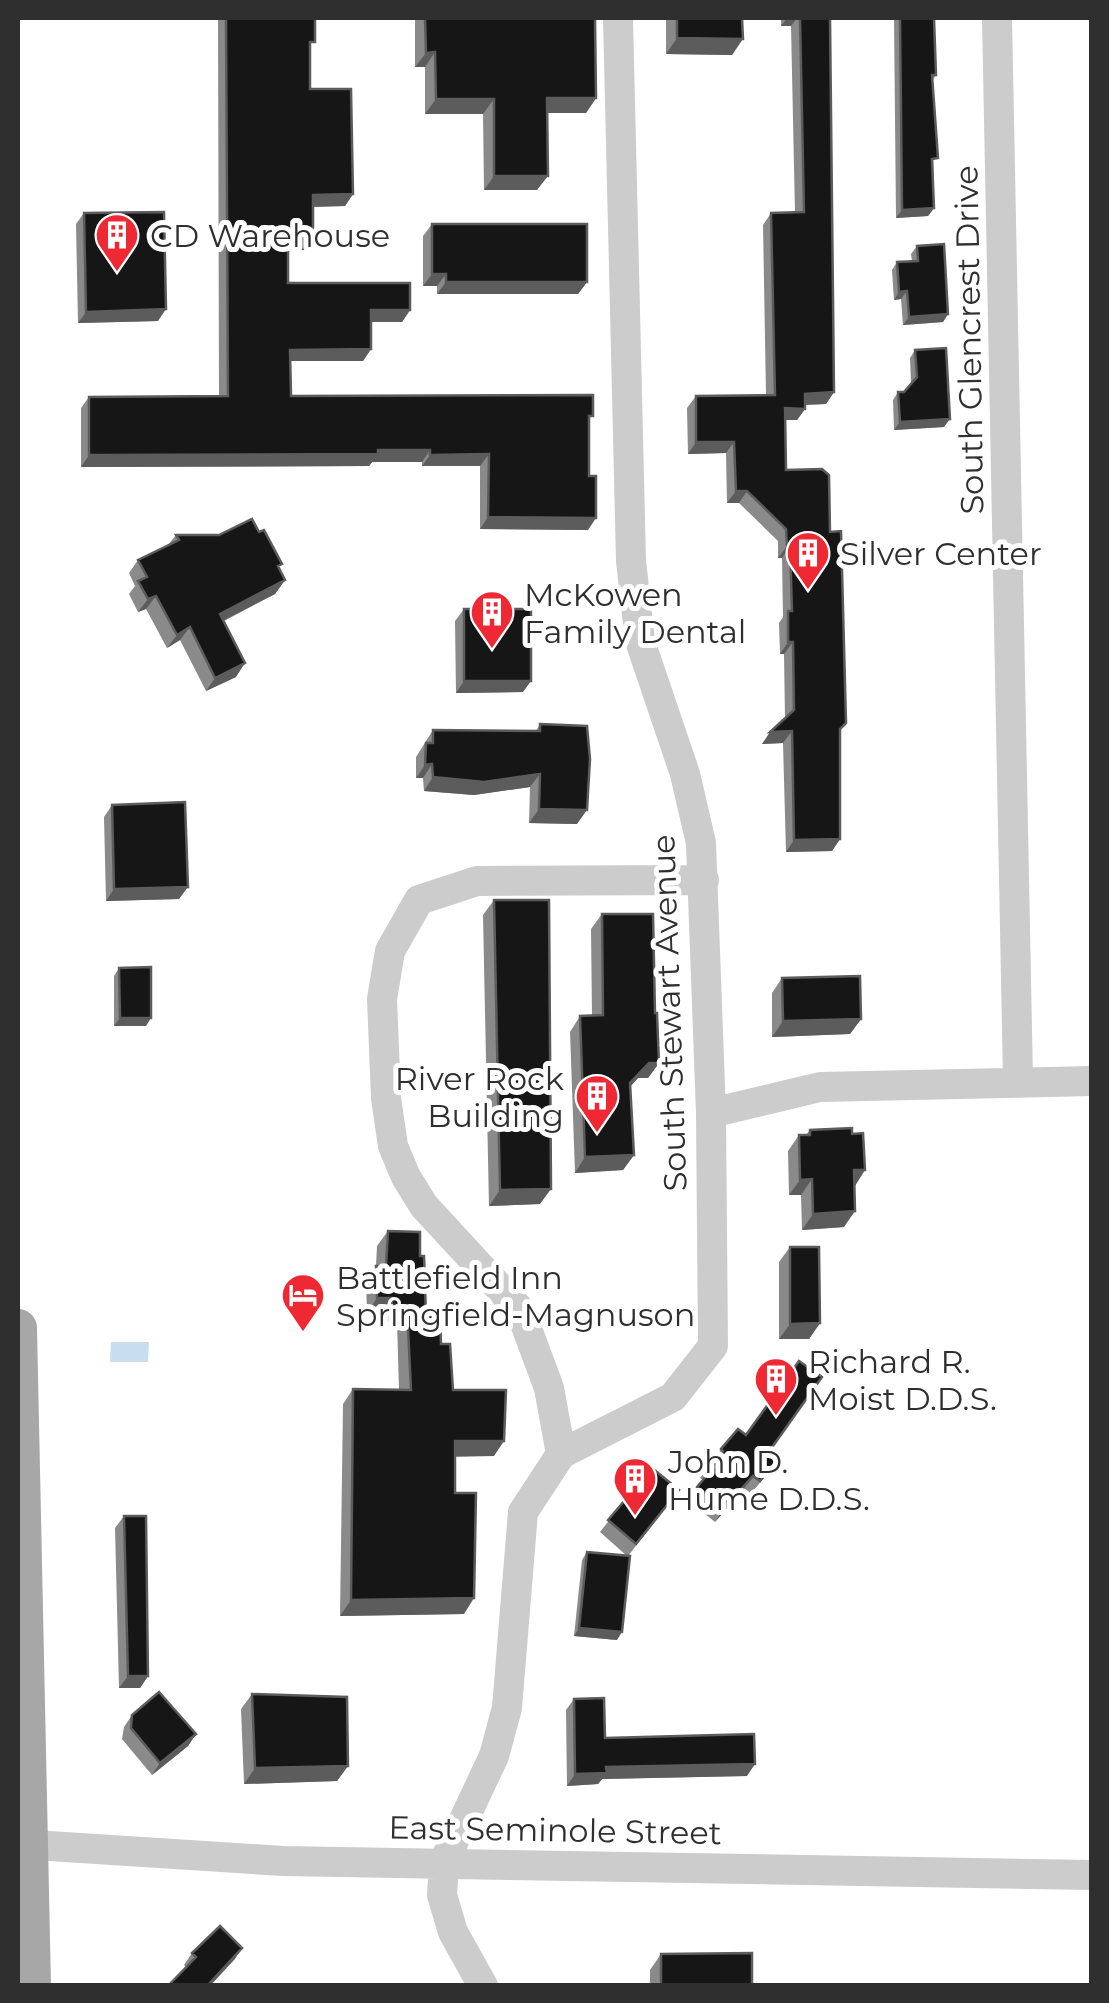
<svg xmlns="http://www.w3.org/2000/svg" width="1109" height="2003" font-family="Montserrat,sans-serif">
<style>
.water{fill:#c7deee}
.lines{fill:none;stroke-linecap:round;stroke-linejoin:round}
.minor{stroke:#ccc;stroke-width:30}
.major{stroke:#a7a7a7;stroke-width:38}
.wall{fill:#8a8a8a}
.shaded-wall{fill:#5c5c5c}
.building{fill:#161616;stroke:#5c5c5c;stroke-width:2.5}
.labels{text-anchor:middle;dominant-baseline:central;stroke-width:10;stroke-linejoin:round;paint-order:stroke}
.poi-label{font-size:32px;fill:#2f2f2f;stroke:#fff;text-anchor:start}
.street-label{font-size:32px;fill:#2f2f2f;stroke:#fff}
</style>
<rect width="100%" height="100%" fill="#fff"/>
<path class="water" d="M111,1342H149L148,1362H110Z"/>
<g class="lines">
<path class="minor" d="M997,18L1018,1080
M711,1113L820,1087L1092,1081
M561,1454L673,1397L713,1346L711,1113L701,843L685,774L640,641L631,561L618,18
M18,1844L283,1861L1092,1875
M483,1986L453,1932L442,1895L444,1862L494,1756L507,1708L523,1512L561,1454L549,1388L520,1310L424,1206L406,1177L393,1146L386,1098L382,999L390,951L419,900L477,881L704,880"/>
<path class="major" d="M18,1328L32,1986"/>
</g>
<path class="wall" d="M218,18H315L310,50V89L353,194L345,206L313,207L305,250H288V283L410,310L402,322H371V349L363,361H291V396L589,421L588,530L480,529V466H422V462H372L369,466L81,467V408L89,397L219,396Z
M415,18H595L596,98L586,113H547L537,190H484L483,114H425V67H415Z
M666,18H742L732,55L666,54Z
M781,18H830L834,392L826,404L805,405V409L797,420H786V470L830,532L840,732V839L832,851L786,852L783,743L762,744L785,718L784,654H780L779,623L783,617L782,558H778V541L739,503H727L726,453L688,454L687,408L696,396L766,395L763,225L771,213H795L791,26H781Z
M894,18H934L936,75L932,81L934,208L928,216L896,218Z
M84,213L158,321L78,323L76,224Z
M432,224L587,282L578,294H437V286H423V236Z
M917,246L948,314L943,322L903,325L901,299L894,300L892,270L897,262L912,261L911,254Z
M915,350L944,427L894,430L893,400L898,392H904L911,383L910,358Z
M176,535L279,568L285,580L275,594L224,621L236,677L206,691L180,640L167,648L146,609L138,612L129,594L135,586L129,573L138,560L168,545Z
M464,609L523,692L456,693L455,621Z
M540,724L577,824L529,823L530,787L474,795L424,791L423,778H416V757L433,730L536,731Z
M112,805L179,899L106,901L104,817Z
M494,900L540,1204L489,1206L483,915Z
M602,914L655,1013L659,1063L648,1078H638L630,1087L634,1155L623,1170L575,1173L570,1032L580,1016H592L591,929Z
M119,968L146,1026H114V976Z
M782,978L861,1019L850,1034L772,1037V993Z
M810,1130L854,1186L844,1227L802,1230L801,1195H789L788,1151L799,1135H806Z
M388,1231L420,1256L426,1316L441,1344L453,1390L494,1456H455V1493L464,1614L340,1616L343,1404L353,1389L399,1390L397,1322H381L382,1313H367L366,1281L376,1266L377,1246Z
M790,1247L820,1323L809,1339H779V1262Z
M721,1449L768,1453L767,1474L750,1495L743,1490L715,1522L688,1500L703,1480L700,1478Z
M630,1483L670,1502L628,1556L617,1640L574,1636L582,1560L587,1552L627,1556L600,1532L626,1499L622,1495Z
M124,1516L148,1676L140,1688H119L115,1528Z
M252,1694L348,1766L337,1781L244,1784L241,1709Z
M574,1699L605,1738L747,1776L602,1779L598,1784L567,1786L566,1710Z
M132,1715L196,1734L188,1746L152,1775L122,1739L124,1727Z
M242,1948L234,1960L186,1967L184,1965L192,1953Z
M661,1954L752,1986H650V1970Z"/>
<path class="shaded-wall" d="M787,18H797L791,26H781Z
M677,38L743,39L732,55L666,54Z
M435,52L425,67H415L426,53Z
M547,98H596L586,113H537Z
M436,99H494L483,114H425Z
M494,176H548L537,190H484Z
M353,194L345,206L305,207L313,195Z
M934,208L928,216L896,218L902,210Z
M288,238H313L305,250H280Z
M432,274H446L437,286H423Z
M446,282H587L578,294H437Z
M907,291L901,299L894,300L899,292Z
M166,309L158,321L78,323L86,312Z
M371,310H410L402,322H362Z
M948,314L943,322L903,325L909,317Z
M371,349L363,361H282L290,350Z
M834,392L826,404L796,405L805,394Z
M785,408L805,409L797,420H777Z
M950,419L944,427L894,430L900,422Z
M696,442H734L726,453L688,454Z
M430,450L422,462H372L369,466L81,467L89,455Z
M489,454L480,466H422L430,455Z
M736,491H747L739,503H727Z
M488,517L596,518L588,530L480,529Z
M787,546H790L782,558H778Z
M285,580L275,594L211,627L220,614Z
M156,596L146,609L138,612L148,599Z
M190,627L180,640L167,648L177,635Z
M788,642H793L784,654H780Z
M245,663L236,677L206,691L215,678Z
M464,681H531L523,692L456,693Z
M792,731L783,743L762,744L770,732Z
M432,764L423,778H416L425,765Z
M540,774L530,787L474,795L424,791L433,777Z
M539,809L587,810L577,824L529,823Z
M840,839L832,851L786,852L794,840Z
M188,887L179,899L106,901L114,889Z
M120,1018H151L146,1026H114Z
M861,1019L850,1034L772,1037L783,1021Z
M649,1063H659L648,1078H638L619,1099L630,1083Z
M634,1155L623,1170L575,1173L585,1157Z
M854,1170H865L855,1186Z
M812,1179L801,1195H789L800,1180Z
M551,1189L540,1204L489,1206L500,1190Z
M855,1211L844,1227L802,1230L813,1214Z
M377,1298H392L382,1313H367Z
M392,1307H407L397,1322H381Z
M820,1323L809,1339H779L790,1324Z
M455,1441H504L494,1456L445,1457Z
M753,1476L743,1490L715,1522L724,1508Z
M474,1598L464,1614L340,1616L351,1600Z
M579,1628L622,1632L617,1640L574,1636Z
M128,1676H148L140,1688H119Z
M196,1734L188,1746L152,1775L160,1763Z
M755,1764L747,1776L602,1779L598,1784L567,1786L575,1774L606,1767Z
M348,1766L337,1781L244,1784L255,1768Z
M242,1948L234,1960L210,1986H207Z"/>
<path class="building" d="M226,18H315V42H310V89H351L353,194L313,195V238H288V283H410V310H371V349L290,350L291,396L593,395V416H589V476H596V518L488,517L489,454L430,455V450H378V454L89,455V397L228,396Z
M425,18H595L596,98H547L548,176H494V99H436L435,52L426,53Z
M677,18H742L743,39L677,38Z
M800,18H830L834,392L805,394V409L785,408L786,470L822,469L829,475L830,532L841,531L846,723L840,729V839L794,840L792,731L770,732L794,710L793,642H788V611H792L790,546H787L786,529L747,491H736L734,442H696V396L775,395L771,213L804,212Z
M900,18H934L936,75H932L938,158L932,159L934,208L902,210Z
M164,212L166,309L86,312L84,213Z
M432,224H587V282H446V274H432Z
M944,244L948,314L909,317L907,291L899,292L897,262L918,261L917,246Z
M946,348L950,419L900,422L898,392H904L917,377L915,350Z
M252,519L259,532L264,530L282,564L278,566L285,580L220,614L245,663L215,678L190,627L177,635L156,596L148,599L138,581L147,577L138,560L179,540L176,535H219Z
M464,609H531V681H464Z
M540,724L587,726L590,759L587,810L539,809L540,774L484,782L433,777L432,764L425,765L426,743H433V730L540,731Z
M185,802L188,887L114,889L112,805Z
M494,900H549L551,1189L500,1190Z
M602,914H653L655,1013H657L659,1063H649L630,1083L634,1155L585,1157L580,1016L603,1015Z
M151,967V1018H120L119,968Z
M860,976L861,1019L783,1021L782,978Z
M852,1128V1134L863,1133L865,1170H854L855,1211L813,1214L812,1179L800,1180L799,1135H810V1130Z
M388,1231L420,1232V1256H424L426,1316L440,1315L441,1344H450L453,1390H506L504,1441H455V1493H476L474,1598L351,1600L353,1389L411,1390L407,1307H392V1298H377L376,1266H386Z
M790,1247H819L820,1323L790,1324Z
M799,1361L822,1377L768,1453L777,1460L760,1481L753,1476L724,1508L697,1487L714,1467L710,1465L723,1451L721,1449L738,1429L746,1435Z
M647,1464L679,1490L636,1544L608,1520L636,1487L630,1483Z
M124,1516H146L148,1676H128Z
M587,1552L630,1556L622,1632L579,1628Z
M159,1692L196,1734L160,1763L131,1728L132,1715Z
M252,1694L347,1697L348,1766L255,1768Z
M604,1698L605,1738L754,1734L755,1764L606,1767L607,1773L575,1774L574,1699Z
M220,1926L242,1948L207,1986H168L196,1957L192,1953Z
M752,1953V1986H661V1954Z"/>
<defs>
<g id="building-pin" transform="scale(2.25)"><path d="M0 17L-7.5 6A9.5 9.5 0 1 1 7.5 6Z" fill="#ee2934" stroke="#fff"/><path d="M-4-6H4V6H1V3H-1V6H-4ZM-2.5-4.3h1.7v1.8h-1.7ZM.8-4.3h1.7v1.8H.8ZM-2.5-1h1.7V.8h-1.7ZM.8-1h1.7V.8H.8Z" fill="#fff"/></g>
<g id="hotel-pin" transform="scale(2.25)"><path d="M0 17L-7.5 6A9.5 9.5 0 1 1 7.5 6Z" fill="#ee2934" stroke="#fff"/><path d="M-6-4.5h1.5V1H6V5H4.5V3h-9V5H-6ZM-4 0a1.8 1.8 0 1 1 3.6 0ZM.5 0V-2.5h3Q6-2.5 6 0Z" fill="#fff"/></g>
</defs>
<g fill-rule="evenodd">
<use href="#building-pin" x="117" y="235"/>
<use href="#building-pin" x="808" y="553"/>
<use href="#building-pin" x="492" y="612"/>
<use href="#building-pin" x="597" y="1096"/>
<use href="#hotel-pin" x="303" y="1295"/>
<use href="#building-pin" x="776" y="1379"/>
<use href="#building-pin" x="635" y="1479"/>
</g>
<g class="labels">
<g class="poi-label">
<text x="150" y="235">CD Warehouse</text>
<text x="840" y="553">Silver Center</text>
<text x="524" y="594">McKowen<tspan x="524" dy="37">Family Dental</tspan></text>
<text x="564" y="1078" text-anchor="end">River Rock<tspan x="564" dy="37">Building</tspan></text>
<text x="336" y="1277">Battlefield Inn<tspan x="336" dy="37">Springfield-Magnuson</tspan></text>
<text x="808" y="1361">Richard R.<tspan x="808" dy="37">Moist D.D.S.</tspan></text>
<text x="668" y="1461">John D.<tspan x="668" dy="37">Hume D.D.S.</tspan></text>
</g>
<g class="street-label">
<text transform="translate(969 340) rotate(-91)">South Glencrest Drive</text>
<text transform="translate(669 1013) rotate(-92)">South Stewart Avenue</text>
<text transform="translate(555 1830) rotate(1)">East Seminole Street</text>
</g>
</g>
<rect width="1109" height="2003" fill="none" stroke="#2f2f2f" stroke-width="40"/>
</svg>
